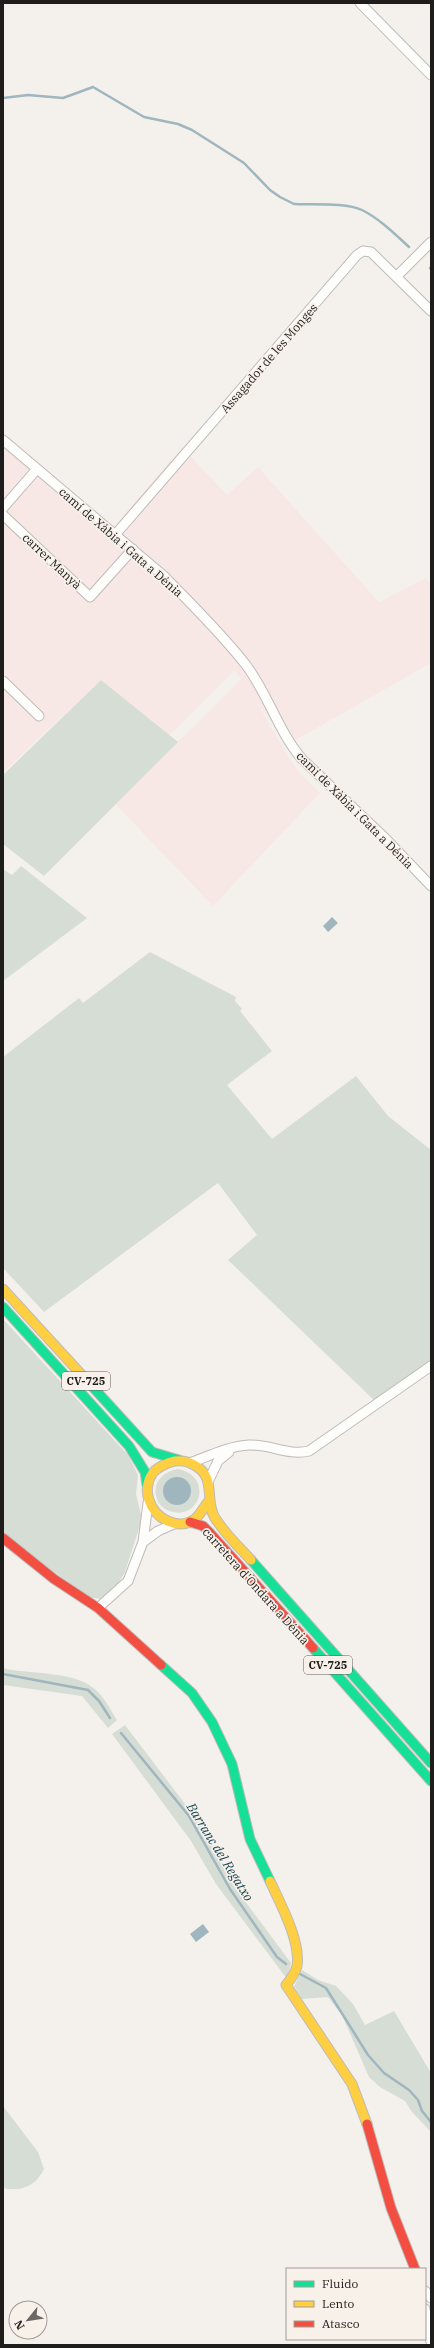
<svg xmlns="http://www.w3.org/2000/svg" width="434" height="2348" font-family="'IBM Plex Serif',serif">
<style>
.industrial{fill:#f8e8e5}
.green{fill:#d5ddd5;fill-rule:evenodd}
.water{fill:#a0b6bf}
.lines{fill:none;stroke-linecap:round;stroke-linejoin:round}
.stream{stroke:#a0b6bf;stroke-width:2.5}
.street-casing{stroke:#bebbb8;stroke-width:11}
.fast-casing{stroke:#bebbb8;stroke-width:11}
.slow-casing{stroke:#bebbb8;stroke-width:11}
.jam-casing{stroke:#bebbb8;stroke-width:11}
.street{stroke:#fdfdfc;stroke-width:9}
.fast{stroke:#16e098;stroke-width:9}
.slow{stroke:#ffcf43;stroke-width:9}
.jam{stroke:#f24e42;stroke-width:9}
.labels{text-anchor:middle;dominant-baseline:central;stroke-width:3.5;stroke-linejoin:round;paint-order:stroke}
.shield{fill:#f7f1ea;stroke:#605d59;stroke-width:1}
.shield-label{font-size:11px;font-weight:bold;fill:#1f1d1b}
.street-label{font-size:12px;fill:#1f1d1b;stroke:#f7f1ea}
.water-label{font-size:13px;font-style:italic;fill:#0f3f4f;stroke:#f7f1ea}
</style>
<rect width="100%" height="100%" fill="#f4f1ed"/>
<path class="industrial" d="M3,447L107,534L182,447L227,495L258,467L379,602L426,578L431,584V663L289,744L255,699L288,756L301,774L320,793L213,906L115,804L241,679L235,670L168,737L101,680L3,772Z"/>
<path class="green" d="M101,680L178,742L44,876L3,844V775Z
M21,866L87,918L3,981V869L12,875Z
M150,952L236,997L235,1001L242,1009L240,1011L272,1051L227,1085L272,1139L356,1076L388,1116L431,1150V1362L376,1402L228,1260L257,1235L218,1183L44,1312L3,1268V1057L79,998L83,1003Z
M3,1319L128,1455L138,1475L136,1494L142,1519L125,1572L118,1584L101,1599L89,1597L3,1535Z
M178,1469C214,1476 200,1522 170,1511C164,1509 159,1505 157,1499C151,1483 164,1471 178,1469ZM171,1479H183L189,1485V1497C184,1505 175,1507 167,1501L165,1485Z
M3,1668C30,1675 78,1670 98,1692C106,1700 111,1711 117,1720L108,1728L82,1696L3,1685Z
M125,1725L204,1829L230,1881L291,1963L287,1979L216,1884L191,1841L112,1734Z
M302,1970L318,1980L336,1986L353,2004L365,2025L394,2011L431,2073V2132L412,2112L405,2101L380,2087L369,2077L342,2015L328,1997L302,1999L294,1986Z
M3,2106L38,2152L44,2169C36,2186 21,2192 3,2188Z"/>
<path class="water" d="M332,917L338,923L328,932L323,926Z
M163 1491a14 14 0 1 1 28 0a14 14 0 1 1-28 0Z
M203,1924L209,1932L196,1942L190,1934Z"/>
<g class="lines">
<path class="stream" d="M3,98L28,95L63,98L93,87L144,117L178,124L192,130L244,163L270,190L280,197L294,204C312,205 346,202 362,210C380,219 395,234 409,247
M430,268L431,269
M3,1674L88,1690L99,1701L110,1718
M121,1733L189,1816L230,1889L277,1957L286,1964
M300,1974L326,1988L368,2055L384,2073L409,2090L418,2100L422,2111L431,2122"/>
<g class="street-casing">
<path id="street" d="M360,3L431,75
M397,276L431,242
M3,440L165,577C192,605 222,634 246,665C268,694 278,731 302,759L387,840L431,886
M3,508L37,469
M3,515L90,597L133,549
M115,535L357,255L363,251L371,252L431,311
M3,681L39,716
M190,1463C209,1456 229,1446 249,1445C270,1444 288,1456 309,1451L431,1366
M208,1482L218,1461L229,1452
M143,1542L158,1531L174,1524
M98,1608L128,1581L143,1542L148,1503
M425,2291L431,2298
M425,2309L431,2342"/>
</g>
<g class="fast-casing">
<path id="fast" d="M3,1307L129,1446L145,1472L147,1485
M90,1384L152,1452L179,1460
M251,1560L431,1763
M313,1648L431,1781
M161,1665L192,1693L212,1722L232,1764L250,1839L270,1881"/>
</g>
<g class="slow-casing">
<path id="slow" d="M3,1289L90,1384
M208,1502C204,1507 200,1515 195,1519C178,1531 155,1519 149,1500C146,1492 147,1481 152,1474C156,1468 168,1462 175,1461C189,1459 206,1469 208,1483C211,1496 208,1506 215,1518C225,1534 239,1547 251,1560
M270,1881C280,1903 301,1941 297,1966C295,1974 291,1979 286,1985L352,2084L367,2124"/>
</g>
<g class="jam-casing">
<path id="jam" d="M190,1522L203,1526L210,1533L313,1648
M3,1538L54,1579L98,1608L161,1665
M367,2124L391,2208L415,2269"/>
</g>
<use href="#street" class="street"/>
<use href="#fast" class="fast"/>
<use href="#slow" class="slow"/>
<use href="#jam" class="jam"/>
</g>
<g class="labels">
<g class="shield">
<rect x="62" y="1372" width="48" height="18" rx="3"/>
<rect x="304" y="1656" width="48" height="18" rx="3"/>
</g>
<g class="shield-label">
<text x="86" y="1381">CV-725</text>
<text x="328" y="1665">CV-725</text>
</g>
<g class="street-label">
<text transform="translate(269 358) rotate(-49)">Assagador de les Monges</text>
<text transform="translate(121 542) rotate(41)">camí de Xàbia i Gata a Dénia</text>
<text transform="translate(52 561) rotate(43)">carrer Manyà</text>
<text transform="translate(355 810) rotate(45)">camí de Xàbia i Gata a Dénia</text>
<text transform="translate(256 1586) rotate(48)">carretera d'Ondara a Dénia</text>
</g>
<g class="water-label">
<text transform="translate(220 1852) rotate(58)">Barranc del Regatxo</text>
</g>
</g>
<rect width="434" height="2348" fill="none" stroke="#1f1d1b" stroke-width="8"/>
<rect x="286" y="2268" width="140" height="72" fill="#f7f1ea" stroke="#a19c97"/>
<rect x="294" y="2281" width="20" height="6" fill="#16e098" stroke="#a19c97"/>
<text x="322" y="2288" font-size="12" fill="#1f1d1b">Fluido</text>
<rect x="294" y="2301" width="20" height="6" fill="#ffcf43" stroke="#a19c97"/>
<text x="322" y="2308" font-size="12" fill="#1f1d1b">Lento</text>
<rect x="294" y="2321" width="20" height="6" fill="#f24e42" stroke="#a19c97"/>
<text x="322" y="2328" font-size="12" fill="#1f1d1b">Atasco</text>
<g transform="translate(28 2320) rotate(240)"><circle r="19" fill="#f7f1ea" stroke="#a19c97"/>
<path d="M0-3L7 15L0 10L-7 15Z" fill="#6a6764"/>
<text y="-6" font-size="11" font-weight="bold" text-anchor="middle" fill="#1f1d1b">N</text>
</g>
</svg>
